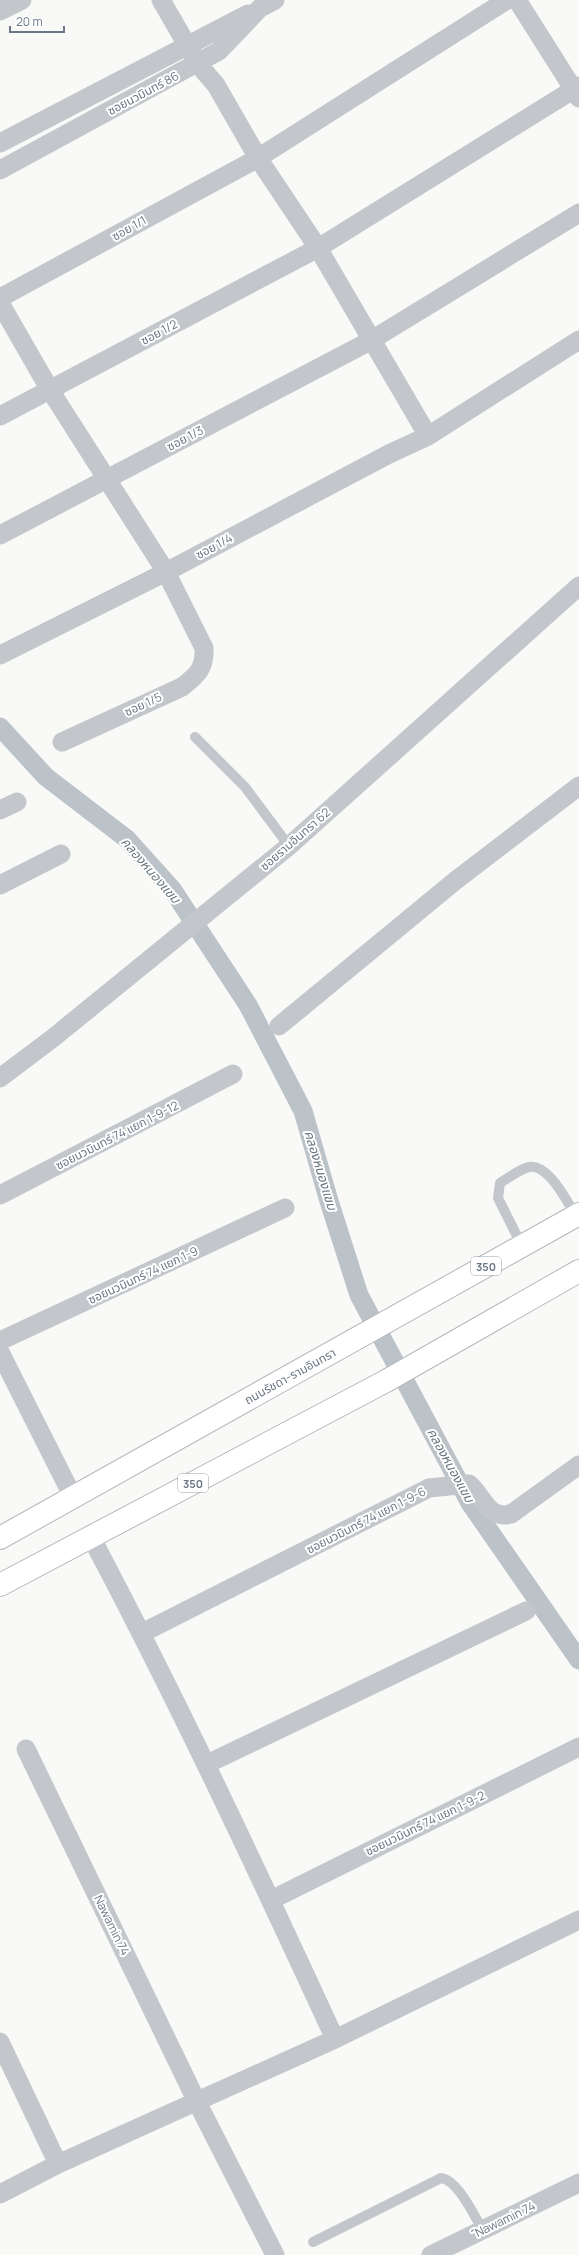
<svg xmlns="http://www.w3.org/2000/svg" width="579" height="2255" font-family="Manrope,'Noto Sans Thai',sans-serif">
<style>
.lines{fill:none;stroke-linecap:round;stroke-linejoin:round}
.canal{stroke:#bbc3c9;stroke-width:19}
.primary-casing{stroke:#b4b8bd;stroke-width:24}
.lane{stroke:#c3c6ca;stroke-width:10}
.street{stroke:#c3c6ca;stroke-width:19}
.primary{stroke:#fff;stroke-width:22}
.labels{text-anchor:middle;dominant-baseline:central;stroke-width:4;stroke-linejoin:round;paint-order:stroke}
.shield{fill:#fff;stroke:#97a0aa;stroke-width:1}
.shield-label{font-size:11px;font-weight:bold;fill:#6b7786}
.street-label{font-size:12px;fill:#6b7786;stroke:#fff}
.water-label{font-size:13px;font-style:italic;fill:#677780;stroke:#fff}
</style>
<rect width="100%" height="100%" fill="#f9f9f8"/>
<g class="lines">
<path class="canal" d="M0,727L46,777L127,839L172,889L248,1005L303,1111L329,1201L359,1295L470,1503L579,1660"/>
<g class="primary-casing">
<path id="primary" d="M0,1538L579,1214
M0,1585L386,1381L579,1271"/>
</g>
<path class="lane" d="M195,737L245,787L289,846
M522,1246L498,1198L500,1183C508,1178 520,1169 529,1167C549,1164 566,1201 576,1215
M313,2242L441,2178C458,2180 474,2216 483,2230"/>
<path class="street" d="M161,0L198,64L216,85L258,158L318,248L428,436
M517,0L579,98
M0,11L22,0
M0,143L248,14
M0,170L219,51L260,8L275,0
M0,298L258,158L507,0
M0,303L50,390L166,572L204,648C205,669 197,675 182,687L62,742
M0,416L318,248L579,86
M0,535L370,341L579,213
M0,655L166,572L389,454L428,436L579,340
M0,810L17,802
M0,885L61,854
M279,1026L455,881L579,786
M0,1078L53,1038L289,846L579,586
M0,1195L233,1074
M0,1341L285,1208
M0,1352L73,1497
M91,1537C178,1701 257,1870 335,2039
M142,1633L429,1488L469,1484C484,1497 488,1520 511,1514L579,1465
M26,1749L197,2102L275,2255
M207,1764L526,1611
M271,1900L579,1747
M0,2042L58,2164
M0,2194L58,2164L335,2039L579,1920
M431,2255L579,2183"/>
<use href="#primary" class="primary"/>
</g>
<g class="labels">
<g class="shield">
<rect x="471" y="1257" width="30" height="18" rx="3"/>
<rect x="178" y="1474" width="30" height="18" rx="3"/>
</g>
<g class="shield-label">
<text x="486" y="1266">350</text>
<text x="193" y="1483">350</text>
</g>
<g class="street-label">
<text transform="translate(143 93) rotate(-28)">ซอยนวมินทร์ 86</text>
<text transform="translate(129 228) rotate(-29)">ซอย 1/1</text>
<text transform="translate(159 332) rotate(-28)">ซอย 1/2</text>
<text transform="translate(185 438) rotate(-28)">ซอย 1/3</text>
<text transform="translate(214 546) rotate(-28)">ซอย 1/4</text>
<text transform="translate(143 704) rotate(-25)">ซอย 1/5</text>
<text transform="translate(295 839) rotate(-41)">ซอยรามอินทรา 62</text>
<text transform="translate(117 1135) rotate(-27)">ซอยนวมินทร์ 74 แยก 1-9-12</text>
<text transform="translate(143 1275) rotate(-25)">ซอยนวมินทร์ 74 แยก 1-9</text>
<text transform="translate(290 1376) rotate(-29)">ถนนรัชดา-รามอินทรา</text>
<text transform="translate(366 1520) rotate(-27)">ซอยนวมินทร์ 74 แยก 1-9-6</text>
<text transform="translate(425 1823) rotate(-26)">ซอยนวมินทร์ 74 แยก 1-9-2</text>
<text transform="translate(112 1925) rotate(64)">Nawamin 74</text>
<text transform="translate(505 2219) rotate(-26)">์Nawamin 74</text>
</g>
<g class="water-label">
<text transform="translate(151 870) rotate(49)">คลองหนองแขม</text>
<text transform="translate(321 1170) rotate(73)">คลองหนองแขม</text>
<text transform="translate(451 1465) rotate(61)">คลองหนองแขม</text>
</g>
</g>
<path d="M10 26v6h54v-6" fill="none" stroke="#6b7786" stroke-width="2"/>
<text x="16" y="26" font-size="12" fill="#6b7786" stroke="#ffffff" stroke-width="3" paint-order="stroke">20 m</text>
</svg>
